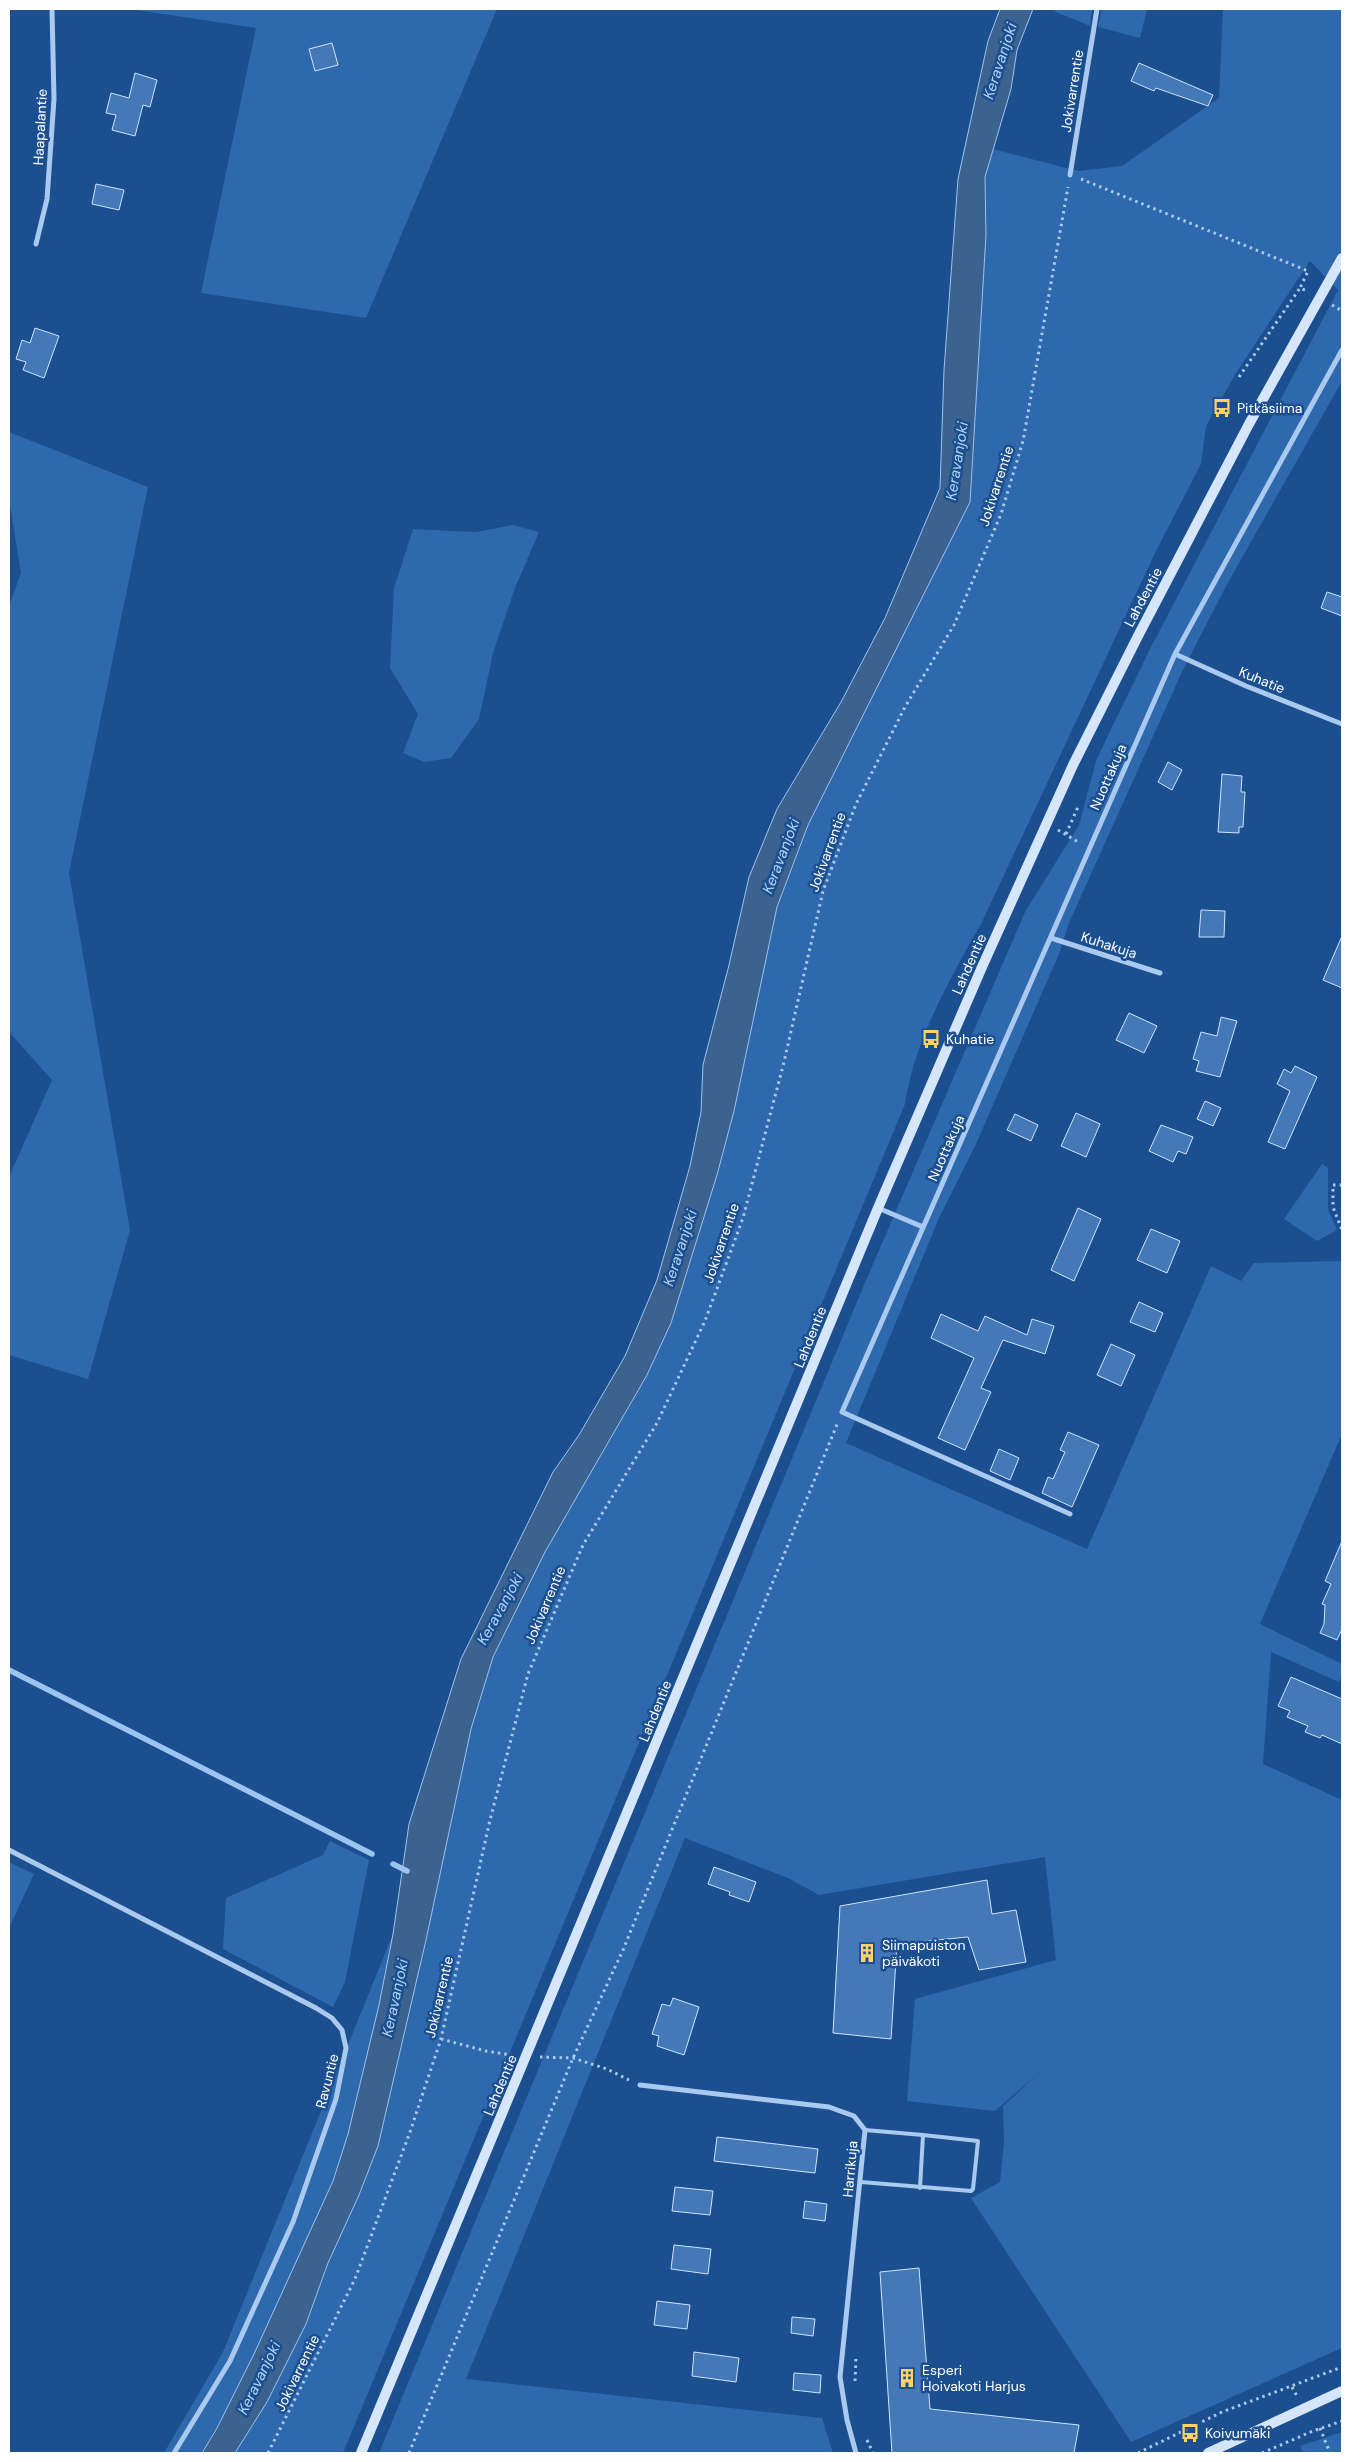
<svg xmlns="http://www.w3.org/2000/svg" width="1351" height="2462" font-family="'DM Sans',sans-serif">
<style>
.green{fill:#2e69ad}
.water{fill:#3c6290;stroke:#9cc4f0}
.lines{fill:none;stroke-linecap:round;stroke-linejoin:round}
.stream{stroke:#9cc4f0;stroke-width:5.5}
.building{fill:#4478b7;stroke:#cfe3fa}
.path{stroke:#a9c9ee;stroke-width:3;stroke-dasharray:2.5 4;stroke-linecap:butt}
.lane{stroke:#a9c9ee;stroke-width:4}
.street{stroke:#a9c9ee;stroke-width:5}
.secondary{stroke:#d6e6fa;stroke-width:10}
.labels{text-anchor:middle;dominant-baseline:central;stroke-width:5;stroke-linejoin:round;paint-order:stroke}
.street-label{font-size:14px;fill:#fff;stroke:#1b4f8f}
.poi-label{font-size:14px;fill:#fff;stroke:#1b4f8f;text-anchor:start}
.water-label{font-size:15px;font-style:italic;fill:#b5d3f5;stroke:#1b4f8f}
</style>
<rect width="100%" height="100%" fill="#1b4f8f"/>
<path class="green" d="M130,9H497L366,318L201,293L256,28Z
M1049,9H1092L1090,26Z
M1102,9H1147L1140,38L1098,27Z
M1223,9H1342V381L1226,586L1182,672L1069,923L1059,954L976,1144L939,1218L846,1443L1087,1549L1211,1266L1241,1281L1254,1263L1342,1261V1434L1260,1624L1342,1664V1673L1339,1682L1271,1652L1263,1764L1342,1800V2348L1131,2442L971,2198L1000,2182L1004,2142L1003,2106L1041,2071L995,2111L907,2101L915,1999L1056,1960L1045,1857L819,1895L788,1878L685,1838L466,2379L822,2418L833,2453H379L864,1285L1025,912L1079,825L1096,761L1113,725L1150,649L1338,290L1310,261L1236,373L1206,426L1201,464L1156,551L981,924C950,978 914,1042 905,1104L343,2453H235L267,2402L306,2324L328,2263L359,2195L378,2146L426,1940L471,1729L493,1657L545,1552L647,1375L671,1323L717,1175L734,1111L777,907L808,825L970,502L986,235L985,176L993,149L1078,171L1122,166L1219,98Z
M9,432L148,487L69,873L130,1230L88,1379L9,1355V1177L52,1080L9,1032V606L21,573L9,499Z
M513,525L539,532L515,588L493,653L479,719L451,758L424,762L403,753L418,714L390,668L394,588L413,529L476,532Z
M1322,1164L1328,1168V1209L1337,1230L1317,1241L1284,1219Z
M330,1841L369,1860L345,1982L333,2007L223,1949L226,1898L323,1855Z
M9,1862L34,1874L9,1928Z
M393,1934C377,2017 362,2102 333,2181C315,2230 290,2278 268,2326C247,2369 227,2413 201,2453H164L223,2352Z
M1342,2432V2453H1303L1300,2446Z"/>
<path class="water" d="M1000,9H1033L1017,50L1011,89L985,177L986,235L970,502L808,825L777,907L734,1111L717,1175L671,1323L647,1375L545,1552L493,1657L471,1729L426,1940L378,2146L359,2195L328,2263L306,2324L267,2402L235,2453H202L217,2428L254,2354L333,2181L348,2134L379,2005L393,1934L409,1824L461,1659L553,1472L579,1435L625,1356L657,1280L690,1166L701,1112L703,1065L729,965L749,877L777,809L841,702L885,618L940,488L944,370L958,179L988,41Z"/>
<g class="lines">
<path class="stream" d="M9,1670L372,1854
M393,1864L407,1871"/>
</g>
<path class="building" d="M332,43L338,65L315,71L309,49Z
M1139,63L1213,95L1208,106L1156,88L1154,91L1131,81Z
M135,73L157,80L150,107L143,105L135,136L112,130L116,115L106,113L111,93L129,98Z
M96,184L124,190L119,210L92,204Z
M35,328L59,336L44,378L23,370L26,362L16,359L22,340L30,343Z
M1327,592L1342,597V616L1321,608Z
M1168,762L1182,770L1172,790L1158,782Z
M1222,774L1242,776L1241,792H1245L1243,827H1239V833L1218,832Z
M1201,910L1225,911L1224,937H1199Z
M1342,936V988L1323,980Z
M1129,1013L1157,1026L1144,1053L1116,1040Z
M1221,1017L1237,1021L1220,1077L1196,1071L1199,1061L1193,1059L1201,1032L1217,1036Z
M1295,1066L1317,1077L1285,1149L1268,1142L1290,1091L1277,1084L1284,1069L1291,1073Z
M1205,1101L1221,1108L1213,1126L1197,1119Z
M1076,1113L1100,1124L1086,1157L1061,1146Z
M1015,1114L1038,1125L1031,1141L1007,1130Z
M1161,1125L1193,1137L1186,1154L1178,1151L1173,1162L1149,1151Z
M1078,1208L1101,1219L1074,1281L1051,1270Z
M1151,1229L1180,1241L1167,1273L1137,1260Z
M1139,1302L1163,1313L1155,1332L1130,1322Z
M941,1314L978,1331L985,1316L1027,1335L1032,1319L1054,1326L1045,1354L1003,1340L981,1388L991,1392L965,1450L938,1438L974,1358L931,1338Z
M1111,1344L1135,1355L1121,1386L1097,1375Z
M1068,1432L1099,1445L1072,1507L1042,1493L1048,1477L1053,1479L1065,1452L1060,1450Z
M999,1449L1019,1458L1010,1480L990,1471Z
M1342,1541V1629L1337,1640L1320,1633L1324,1624L1325,1605L1322,1604L1331,1584L1325,1581Z
M1291,1677L1342,1699V1744L1322,1735L1320,1738L1305,1732L1308,1726L1287,1717L1290,1711L1278,1706Z
M714,1867L756,1882L749,1902L729,1895L730,1892L708,1884Z
M987,1880L992,1914L1016,1910L1026,1962L979,1970L968,1937L897,1944L891,2039L833,2033L840,1906Z
M673,1998L699,2007L684,2055L657,2046L659,2036L652,2034L662,2004L670,2006Z
M717,2137L818,2149L815,2173L714,2161Z
M675,2187L713,2191L710,2215L672,2211Z
M805,2201L827,2204L825,2221L803,2218Z
M674,2245L711,2249L708,2274L671,2269Z
M919,2268L930,2409L1079,2425L1074,2453H892L880,2272Z
M657,2301L690,2305L687,2329L654,2325Z
M792,2317L815,2319L813,2336L791,2333Z
M694,2352L739,2358L736,2382L692,2376Z
M794,2373L821,2375L820,2393L793,2390Z"/>
<g class="lines">
<path class="path" d="M1081,179L1308,271L1300,288L1307,291
M1332,305L1342,311
M1239,377L1300,288
M1058,830L1080,843
M1066,834L1078,807
M1342,1185H1333V1207L1342,1230
M441,2039L486,2051L511,2055
M540,2057L573,2058L607,2069L629,2080
M855,2381L856,2357
M1292,2387L1298,2398
M1320,2428L1330,2453
M867,2440L873,2453
M268,2453L355,2279L410,2132L441,2039L490,1820L528,1674L583,1545L657,1423L705,1321L743,1218L784,1062L823,891L856,804L905,707L954,625L1001,514L1023,441L1068,187
M409,2453L573,2058L623,1950L838,1422
M1138,2453L1222,2412L1342,2367
M1262,2453L1313,2431L1342,2421"/>
<path class="lane" d="M865,2130L923,2135L920,2188
M861,2182L971,2191L973,2189L978,2141L923,2135"/>
<path class="street" d="M1070,175L1097,9
M36,244L47,199L54,99L52,9
M1175,654L1246,686L1342,724
M1051,938L1160,973
M878,1208L923,1227
M1070,1514L842,1412L1175,654L1342,350
M9,1850L316,2008L332,2018L342,2030L346,2048L336,2099L293,2222L230,2361L174,2453
M640,2085L829,2107L854,2116L865,2130L840,2377L847,2420L856,2453"/>
<path class="secondary" d="M361,2453L878,1208L982,967L1073,765L1138,636L1249,424L1342,258
M1208,2453L1342,2391"/>
</g>
<defs>
<g id="bus-bare" transform="scale(1.5)"><path d="M-5-6H5V4H4V6H2V4H-2V6H-4V4H-5ZM-3.5-4V0h7V-4ZM-3.5 1.2v1.5H-2V1.2ZM2 1.2v1.5H3.5V1.2Z" fill="#ffd166" stroke="#1b4f8f" stroke-width="2.5" paint-order="stroke"/></g>
<g id="building-bare" transform="scale(1.5)"><path d="M-4-6H4V6H1V3H-1V6H-4ZM-2.5-4.3h1.7v1.8h-1.7ZM.8-4.3h1.7v1.8H.8ZM-2.5-1h1.7V.8h-1.7ZM.8-1h1.7V.8H.8Z" fill="#ffd166" stroke="#1b4f8f" stroke-width="2.5" paint-order="stroke"/></g>
</defs>
<g fill-rule="evenodd">
<use href="#bus-bare" x="1222" y="408"/>
<use href="#bus-bare" x="931" y="1039"/>
<use href="#building-bare" x="867" y="1953"/>
<use href="#building-bare" x="907" y="2378"/>
<use href="#bus-bare" x="1190" y="2433"/>
</g>
<g class="labels">
<g class="street-label">
<text transform="translate(1072 91) rotate(-81)">Jokivarrentie</text>
<text transform="translate(40 127) rotate(-87)">Haapalantie</text>
<text transform="translate(996 486) rotate(-72)">Jokivarrentie</text>
<text transform="translate(1143 597) rotate(-62)">Lahdentie</text>
<text transform="translate(1262 680) rotate(22)">Kuhatie</text>
<text transform="translate(1108 777) rotate(-66)">Nuottakuja</text>
<text transform="translate(827 852) rotate(-70)">Jokivarrentie</text>
<text transform="translate(1109 945) rotate(18)">Kuhakuja</text>
<text transform="translate(969 964) rotate(-66)">Lahdentie</text>
<text transform="translate(946 1148) rotate(-66)">Nuottakuja</text>
<text transform="translate(721 1243) rotate(-71)">Jokivarrentie</text>
<text transform="translate(810 1337) rotate(-68)">Lahdentie</text>
<text transform="translate(545 1605) rotate(-67)">Jokivarrentie</text>
<text transform="translate(655 1711) rotate(-68)">Lahdentie</text>
<text transform="translate(439 1997) rotate(-77)">Jokivarrentie</text>
<text transform="translate(327 2081) rotate(-76)">Ravuntie</text>
<text transform="translate(500 2085) rotate(-67)">Lahdentie</text>
<text transform="translate(850 2169) rotate(-85)">Harrikuja</text>
<text transform="translate(297 2373) rotate(-64)">Jokivarrentie</text>
</g>
<g class="poi-label">
<text x="1237" y="408">Pitkäsiima</text>
<text x="946" y="1039">Kuhatie</text>
<text x="882" y="1945">Siimapuiston<tspan x="882" dy="16">päiväkoti</tspan></text>
<text x="922" y="2370">Esperi<tspan x="922" dy="16">Hoivakoti Harjus</tspan></text>
<text x="1205" y="2433">Koivumäki</text>
</g>
<g class="water-label">
<text transform="translate(1000 61) rotate(-72)">Keravanjoki</text>
<text transform="translate(957 461) rotate(-81)">Keravanjoki</text>
<text transform="translate(781 856) rotate(-69)">Keravanjoki</text>
<text transform="translate(680 1248) rotate(-72)">Keravanjoki</text>
<text transform="translate(500 1609) rotate(-61)">Keravanjoki</text>
<text transform="translate(395 1998) rotate(-78)">Keravanjoki</text>
<text transform="translate(259 2378) rotate(-64)">Keravanjoki</text>
</g>
</g>
<rect width="1351" height="2462" fill="none" stroke="#ffffff" stroke-width="20"/>
</svg>
